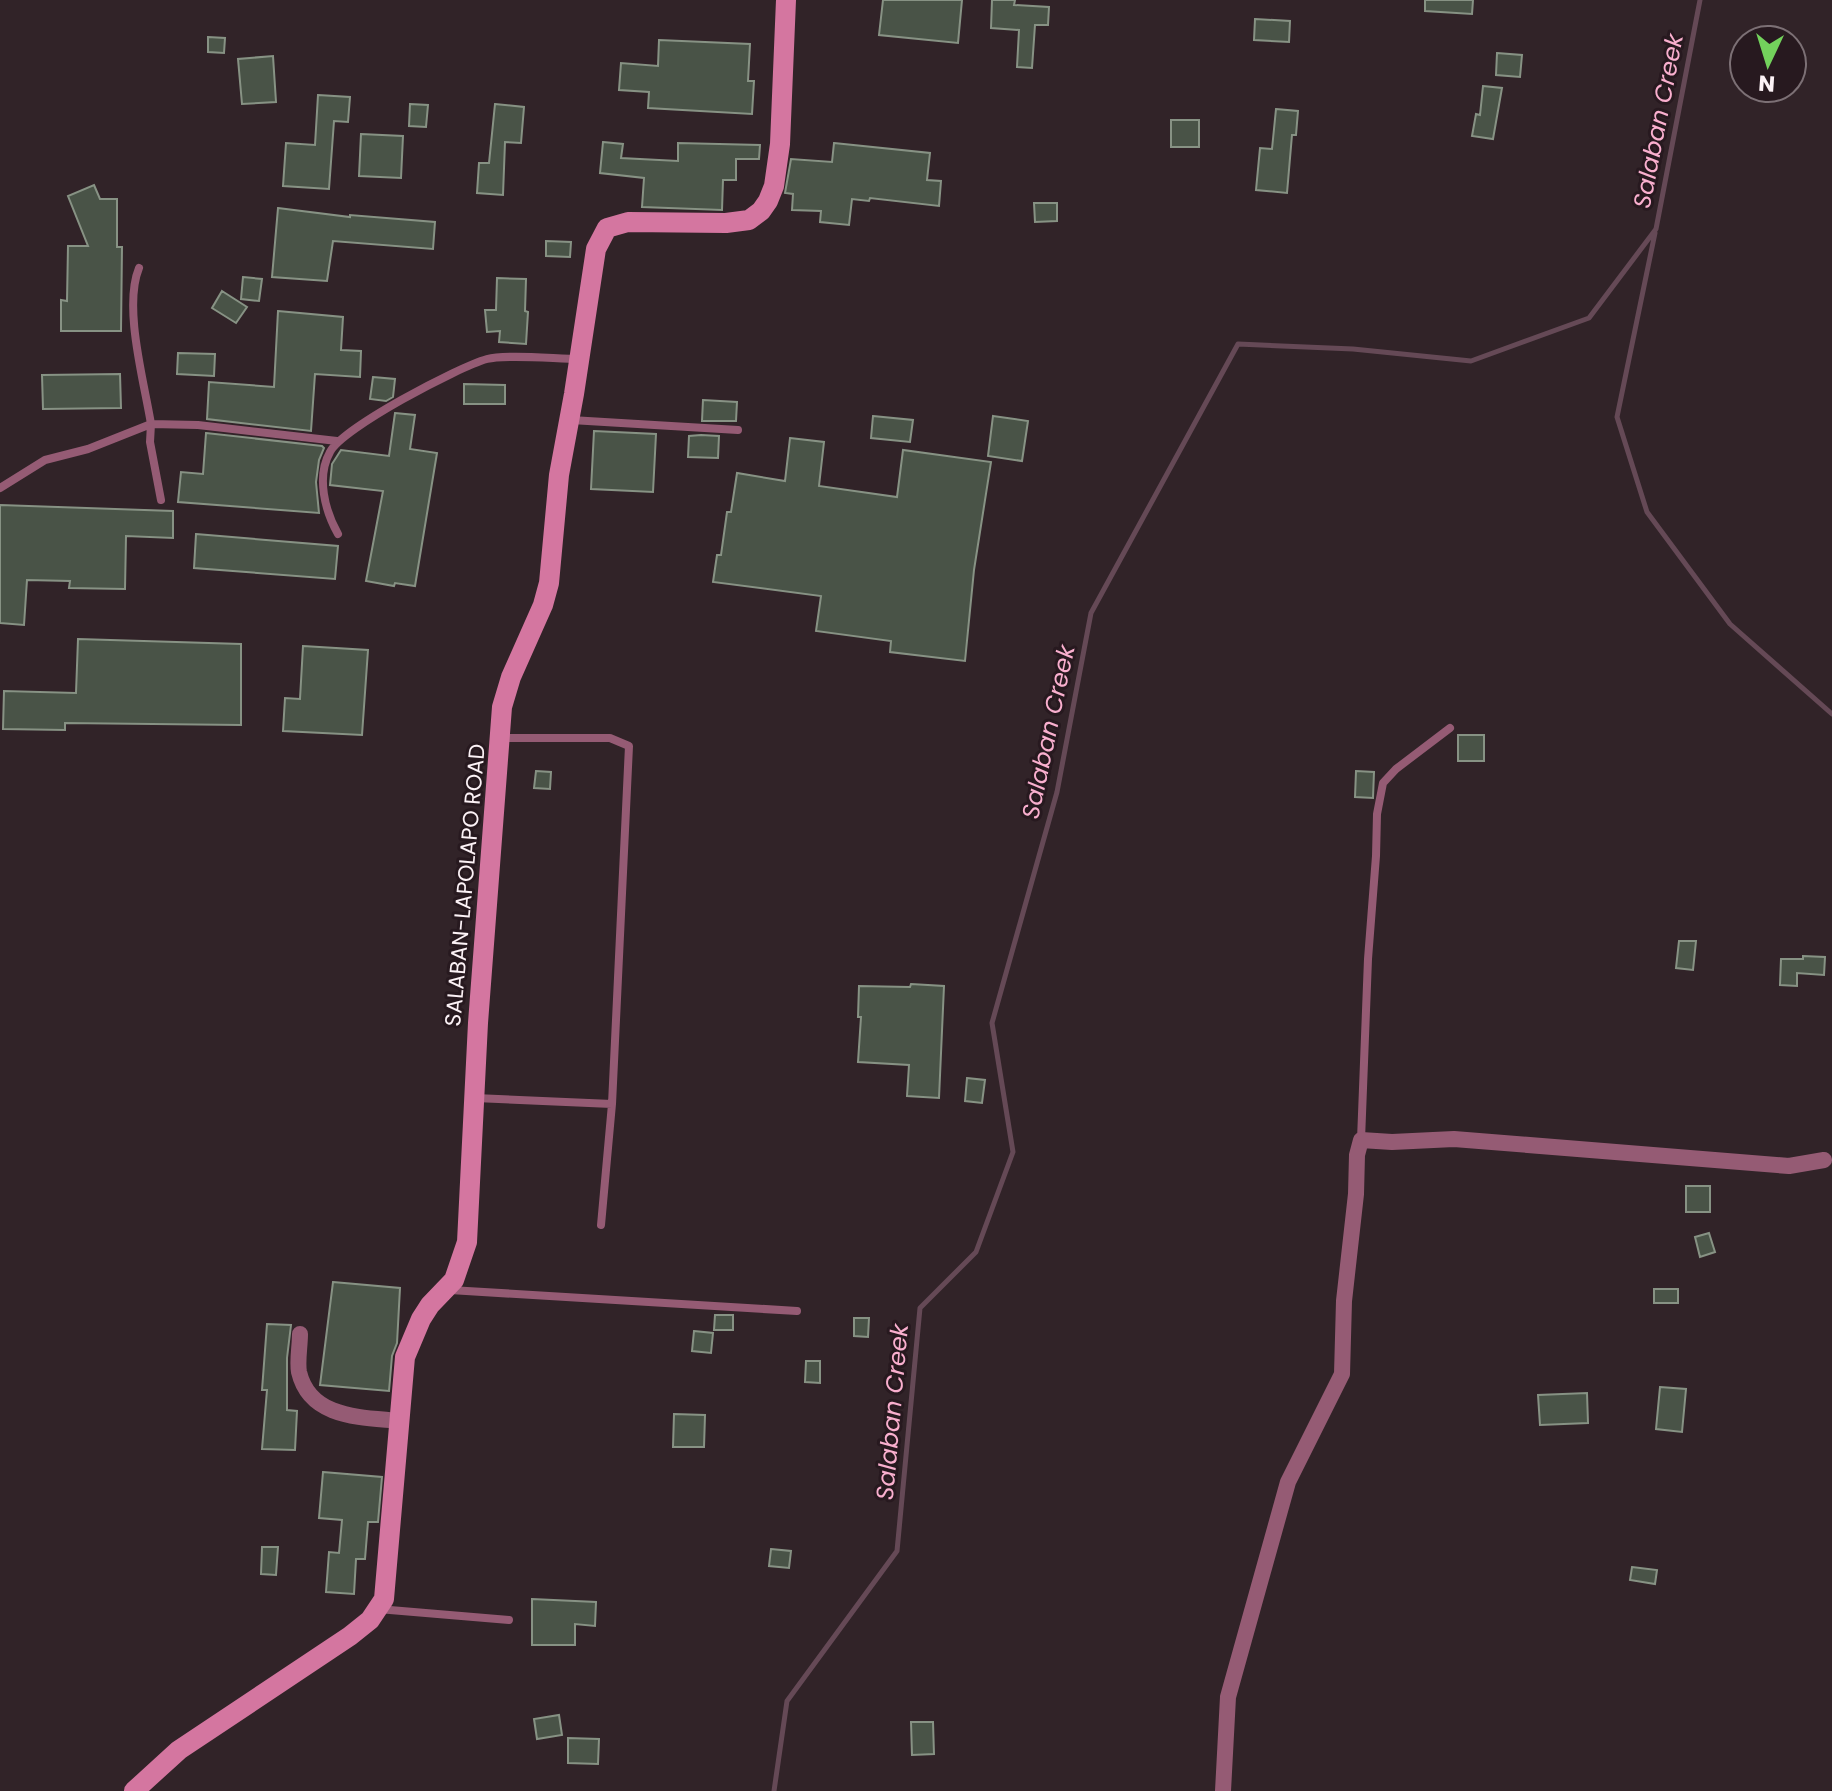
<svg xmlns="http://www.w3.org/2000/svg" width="1832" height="1791" font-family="Poppins,sans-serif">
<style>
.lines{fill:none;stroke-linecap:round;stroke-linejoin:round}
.stream{stroke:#654956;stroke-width:5}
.building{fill:#495347;stroke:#879284;stroke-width:2}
.lane{stroke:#955b74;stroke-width:8}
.street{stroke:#955b74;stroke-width:16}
.secondary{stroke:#d476a0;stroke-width:20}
.labels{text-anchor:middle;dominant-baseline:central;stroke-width:6;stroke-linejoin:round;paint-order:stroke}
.street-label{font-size:22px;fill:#fcf2f6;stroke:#27191f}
.water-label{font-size:24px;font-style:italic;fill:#f9afce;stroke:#27191f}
</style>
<rect width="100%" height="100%" fill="#312328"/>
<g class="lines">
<path class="stream" d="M1655,233L1617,417L1647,512L1730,624L1832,714
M774,1791L787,1701L897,1551L920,1308L976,1252L1013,1152L992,1023L1057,792L1091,613L1238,344L1353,349L1471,361L1589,318L1656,229L1700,0"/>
</g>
<path class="building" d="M883,0H962L958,43L879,35Z
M992,0H1015L1014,5L1049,7L1048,25H1035L1032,68L1017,67L1019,30L991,28Z
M1425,0H1473L1472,14L1425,11Z
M1255,19L1290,21L1289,42L1254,40Z
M208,37L225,38L224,53L208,52Z
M659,40L750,44L748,81H754L752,114L648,108L649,92L619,90L621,63L658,66Z
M1497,53L1522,55L1520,77L1496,75Z
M273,56L276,102L242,104L238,59Z
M1483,86L1502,88L1493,139L1472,136L1476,114L1480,115Z
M318,95L350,97L348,122L334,121L329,189L283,186L286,143L315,145Z
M410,104L428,105L426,127L409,126Z
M495,104L524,107L521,143L505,142L503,195L477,193L479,163H489Z
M1276,109L1298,111L1296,135H1292L1287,193L1256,190L1260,148L1272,149Z
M1171,120H1199V147H1171Z
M361,134L403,136L401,178L359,176Z
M603,142L623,144L621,158L678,161V143L760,145L759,159H736V180H723L722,210L642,207L644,178L600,173Z
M834,143L930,153L927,180L941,181L939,206L870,198L869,201L852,199L849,225L820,222L821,211L792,210L793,194L785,193L791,159L832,162Z
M94,185L100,199H117V247H122L121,331H61V300L67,301L68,246H88L68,196Z
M1034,203H1057V221L1035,222Z
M278,208L350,217V215L435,222L433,249L333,241L327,281L272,277Z
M546,241L571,242L570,257L546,256Z
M243,277L262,279L259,301L241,299Z
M497,278L526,279L525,311L528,312L526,344L499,342L500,331L487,332L485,310H496Z
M222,291L247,307L236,323L212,308Z
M278,311L343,317L341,350L361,351L360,377L315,374L311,431L207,419L209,382L274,387Z
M178,353L215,354L214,376L177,374Z
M120,374L121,408L43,409L42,375Z
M373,377L395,379L393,397L386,401L370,399Z
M464,384L505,385V404H464Z
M703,400L737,402L736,421H702Z
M395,413L415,415L410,449L437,453L415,586L395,583L394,586L366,581L383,491L330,485L332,464L341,450L389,456Z
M873,416L913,420L910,442L871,438Z
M993,416L1028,421L1022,461L988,456Z
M594,431L656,434L653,492L591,489Z
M206,433L322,446L324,448L319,460L316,482L319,513L178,502L181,472L203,474Z
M701,435L719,436L718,458L688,457L689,436Z
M790,438L824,442L819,486L897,497L903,450L991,462L974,570L965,661L890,652L891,641L816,631L821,596L713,582L717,555H721L727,512H731L737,473L785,481Z
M0,505L173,511V538L126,536L125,589L69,588L70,581L27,580L24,625L0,623Z
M196,534L338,546L335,579L194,568Z
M78,639L241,644V725L65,723V730L3,729L4,691L76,693Z
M303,646L368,650L362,735L283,731L285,698L300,699Z
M1458,735H1484V761H1458Z
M536,771L551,772L550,789L534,788Z
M1356,771L1374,772L1373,798L1355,797Z
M1679,941H1696L1693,970L1676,968Z
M1803,956L1825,957L1824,975L1797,973V986L1780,985L1781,959H1803Z
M911,984L944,986L939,1098L907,1096L909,1065L858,1062L861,1017H858L859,986L910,987Z
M967,1078L985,1080L982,1103L965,1101Z
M1686,1186H1710V1212H1686Z
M1709,1233L1715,1252L1700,1257L1695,1237Z
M333,1282L400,1288L397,1343L392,1356L389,1391L320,1385Z
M1654,1289H1678V1303H1654Z
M715,1315H733V1330H714Z
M854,1318H869L868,1337L854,1336Z
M267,1324L291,1325L287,1358V1410L297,1411L295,1450L262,1449L267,1390H262Z
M694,1331L713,1333L711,1353L692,1351Z
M806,1361H820V1383L805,1382Z
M1660,1387L1686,1389L1682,1432L1656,1429Z
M1587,1393L1588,1423L1540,1425L1538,1395Z
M674,1414L705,1415L704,1447H673Z
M323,1472L382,1477L378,1522H368L365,1559H356L354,1594L326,1592L329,1552L339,1553L342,1520L319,1518Z
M262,1547H278L276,1575L261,1574Z
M771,1549L791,1551L789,1568L769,1566Z
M1632,1567L1657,1570L1655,1584L1630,1580Z
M532,1599L596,1602L595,1626L575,1624V1645H532Z
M559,1715L562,1735L537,1739L534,1719Z
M911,1722H933L934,1754L912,1755Z
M568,1738L599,1739L598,1764L568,1763Z"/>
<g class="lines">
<path class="lane" d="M571,420L738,430
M0,488L45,460L88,449L151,424C144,381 123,307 139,268
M161,500L150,442L151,424L198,425L337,441
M338,534C325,511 316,477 330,452C342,428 458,367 487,359C506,354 557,359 579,359
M501,738H610L629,746L612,1104
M475,1098L612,1104L601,1225
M1361,1140L1368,959L1376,856L1377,814L1383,783L1396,769L1450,728
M450,1290L797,1311
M378,1609L509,1620"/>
<path class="street" d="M300,1334C300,1346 297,1361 299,1372C310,1419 362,1417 400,1421
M1223,1791L1228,1697L1288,1482L1342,1374L1344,1301L1356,1194L1357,1155L1361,1140L1392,1142L1454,1139L1789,1166L1824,1160"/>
<path class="secondary" d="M134,1791L179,1750L350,1636L370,1620L384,1599L405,1357L421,1319L430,1305L454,1280L467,1242L478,1023L502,707L511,677L543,605L549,583L559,475L574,394L596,249L607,228L628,222L726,223L749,220L761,211L768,201L774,186L780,144L786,0"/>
</g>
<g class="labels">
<g class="street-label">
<text transform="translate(465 885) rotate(-85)">SALABAN-LAPOLAPO ROAD</text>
</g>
<g class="water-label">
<text transform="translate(1658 121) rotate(-79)">Salaban Creek</text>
<text transform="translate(1048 732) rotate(-78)">Salaban Creek</text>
<text transform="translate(892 1412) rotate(-85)">Salaban Creek</text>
</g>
</g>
<g transform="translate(1768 64) rotate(184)"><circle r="38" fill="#27191f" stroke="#7c7075" stroke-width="2"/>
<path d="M0-6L14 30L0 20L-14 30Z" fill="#73d25c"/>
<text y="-12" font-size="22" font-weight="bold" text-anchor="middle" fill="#fcf2f6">N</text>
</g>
</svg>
